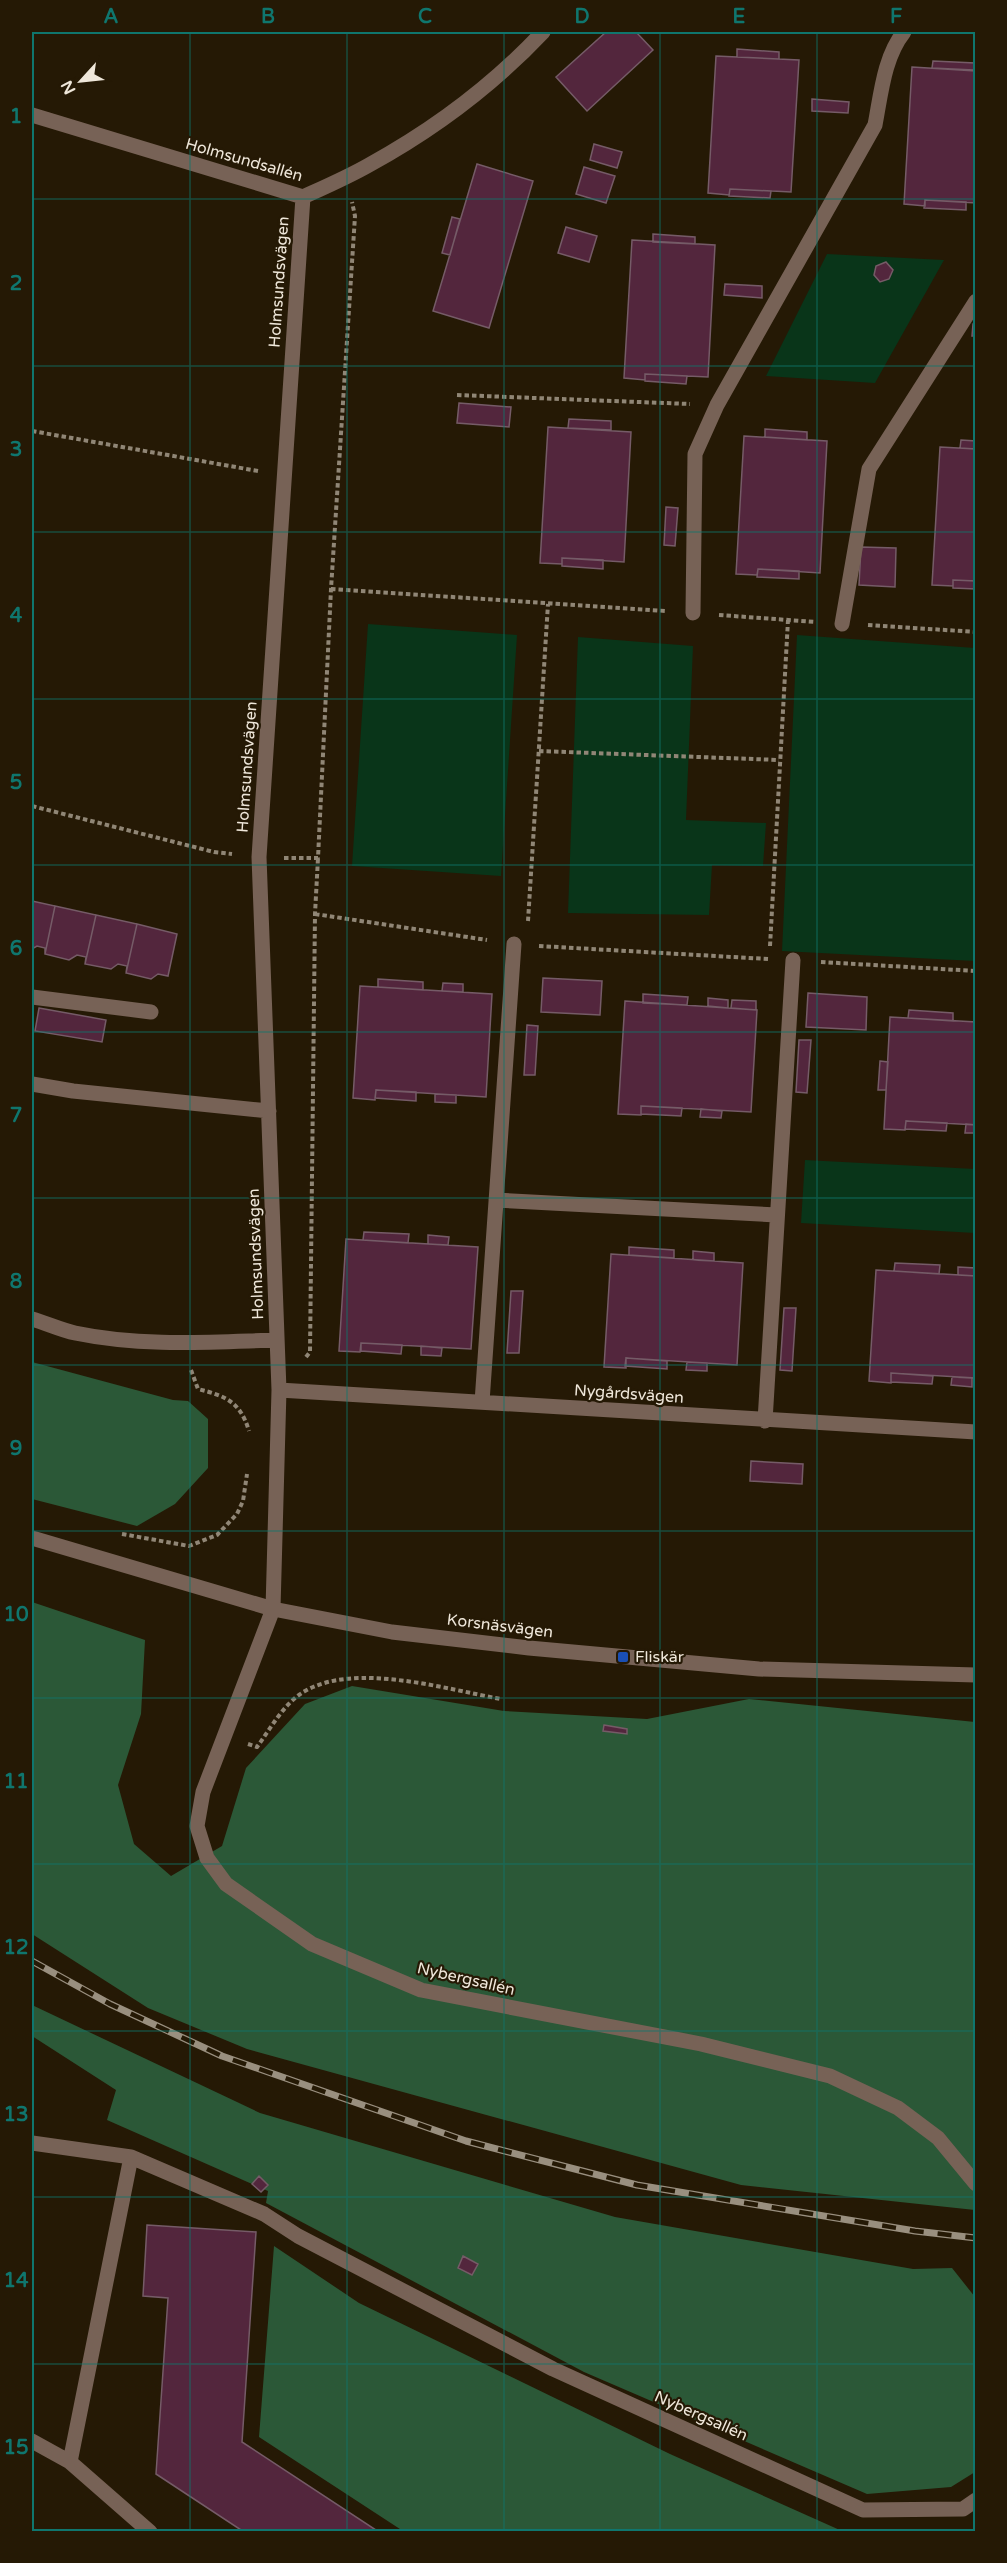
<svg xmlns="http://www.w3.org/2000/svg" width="1007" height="2563" font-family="'Varela Round',sans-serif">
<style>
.green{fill:#093519}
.forest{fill:#2b5837}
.building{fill:#53263d;stroke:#755b67;stroke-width:1.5}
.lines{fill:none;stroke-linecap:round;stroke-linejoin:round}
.path{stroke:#908676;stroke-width:4;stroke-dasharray:4.5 3;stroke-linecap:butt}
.minor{stroke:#776256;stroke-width:15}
.rail-casing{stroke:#998f7f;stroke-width:7}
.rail{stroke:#251905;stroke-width:4.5;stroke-dasharray:14;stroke-linecap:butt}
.grid{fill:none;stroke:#0f766e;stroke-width:1.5;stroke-opacity:0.55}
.transit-dot{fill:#1a4fb4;stroke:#251905;stroke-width:2}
.labels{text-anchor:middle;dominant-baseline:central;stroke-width:4.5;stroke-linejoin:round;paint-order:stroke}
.street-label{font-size:16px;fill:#efe7da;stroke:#251905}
.poi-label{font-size:16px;fill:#efe7da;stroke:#251905;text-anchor:start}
.neatline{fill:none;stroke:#0f766e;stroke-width:2}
.grid-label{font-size:20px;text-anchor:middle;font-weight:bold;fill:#0f766e}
</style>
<rect width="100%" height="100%" fill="#251905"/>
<path class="green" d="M827,254L944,260L875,383L766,376Z
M368,624L517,635L501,876L352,866Z
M797,635L975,648V961L782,951Z
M578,637L693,646L686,820L766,823L763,866L712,865L709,915L568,913Z
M805,1160L975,1169V1233L801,1223Z"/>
<path class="forest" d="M32,1362L173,1400L188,1401L208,1419V1468L175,1504L137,1526L32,1499Z
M32,1602L145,1640L141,1714L118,1785L134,1844L171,1876L222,1846L246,1768L305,1704L352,1686L504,1711L647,1719L749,1699L975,1722V2210L741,2185L247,2049L148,2008L32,1934Z
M32,2005L260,2113L615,2217L913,2269L952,2268L975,2297V2472L951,2487L867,2494L584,2372L266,2203L268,2191L107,2120L116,2090L32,2036Z
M274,2246L359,2303L670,2454L842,2531H403L259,2437Z"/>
<path class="building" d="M606,32H636L653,50L587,111L556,77Z
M737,49L779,52V59L737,57Z
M716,56L799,60L791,192L730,189L729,195L708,193Z
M933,61L975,63L974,70L932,68Z
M912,67L976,71V203L925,200V206L904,204Z
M812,99L849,102L848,113L812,111Z
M594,144L622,152L617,168L590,160Z
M477,164L533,181L489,328L433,311Z
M584,167L615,176L606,203L576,194Z
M730,189L771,191L770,198L729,196Z
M925,200L966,202V210L924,208Z
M452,217L460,219L450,255L442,253Z
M566,227L597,236L589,262L558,253Z
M653,234L695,237V244L653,242Z
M632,240L715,245L708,377L645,374V380L624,378Z
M886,262L893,270L889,279L880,282L874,275L876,266Z
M725,284L762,286V298L724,295Z
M973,324H976V336H972Z
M645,374L687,376L686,384L645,381Z
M459,403L511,407L509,427L457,423Z
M569,419L611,421V430L568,428Z
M548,427L631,432L624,562L562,558V564L540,563Z
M765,429L807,432V440L765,437Z
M744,436L827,441L820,573L758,569L757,575L736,574Z
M961,440L976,441V449L960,448Z
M940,447L976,449V581L953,580V586L932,585Z
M666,507L678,508L675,546L664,545Z
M861,547L896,548L895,587L859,585Z
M562,558L603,560V569L562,566Z
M758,569L799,571V579L757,577Z
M953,580L976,581V589L953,588Z
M32,901L55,906L45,954V948L37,946L32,949Z
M55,906L96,915L85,964L86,957L77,955L69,960L45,954Z
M96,915L137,924L126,973L127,966L118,964L111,969L85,964Z
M137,924L177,934L168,976L158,974L151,979L126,973Z
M543,978L602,981L600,1015L541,1012Z
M378,979L423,982V990L378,987Z
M443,983L463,984V992L442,991Z
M360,986L492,994L486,1097L376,1090L375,1100L353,1098Z
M808,993L867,997L866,1030L806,1027Z
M643,994L688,997L687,1005L643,1003Z
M708,998L728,1000V1008L708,1006Z
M732,1000L756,1001V1010L731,1008Z
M625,1001L757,1010L751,1112L641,1106V1115L618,1114Z
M39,1008L106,1020L102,1042L35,1031Z
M909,1010L953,1013V1021L908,1018Z
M890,1017L976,1022V1125L906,1121L905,1130L884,1129Z
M527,1025L538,1026L535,1075H524Z
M799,1040H811L807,1093L796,1092Z
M880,1061L888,1062L886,1090H878Z
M376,1090L416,1092V1101L375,1098Z
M435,1094L456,1095V1103L435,1102Z
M641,1106L682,1108L681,1116L641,1114Z
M701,1109L722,1111L721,1118L700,1117Z
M906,1121L947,1123L946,1131L905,1129Z
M966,1124L976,1125V1133H965Z
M364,1232L409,1234L408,1243L363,1240Z
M428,1235L449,1237L448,1245L428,1244Z
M346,1239L478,1247L471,1349L361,1343L360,1352L339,1351Z
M629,1247L674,1250V1258L629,1255Z
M693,1251L714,1253V1261L693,1260Z
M611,1254L743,1263L737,1365L626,1358V1368L604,1367Z
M895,1263L940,1265L939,1274L894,1271Z
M958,1267L976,1268V1276L958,1275Z
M876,1270L976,1276V1378L891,1373V1383L869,1381Z
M511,1291H523L519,1353H507Z
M784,1308H796L792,1371L780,1370Z
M361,1343L402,1345L401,1354L361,1351Z
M421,1346L442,1348L441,1356L421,1355Z
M626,1358L667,1361V1369L625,1366Z
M687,1362L707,1363V1371L686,1370Z
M891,1373L933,1376L932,1384L891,1382Z
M952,1377L972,1378V1387L951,1385Z
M751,1461L803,1464L802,1484L750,1481Z
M604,1725L627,1729V1734L603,1731Z
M259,2176L268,2185L261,2192L252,2184Z
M147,2225L256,2232L242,2442L379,2532H244L156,2474L168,2298L143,2296Z
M463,2256L478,2264L472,2275L458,2268Z"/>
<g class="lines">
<path class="path" d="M457,395L690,404
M32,431L258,471
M331,589L666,611
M719,615L816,622
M868,625L976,632
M539,751L779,760
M32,806L214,852L232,854
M284,858H318L331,589L355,216L352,202
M315,914L487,940
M528,921L548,604
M539,946L768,959
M770,946L788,620
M821,962L976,971
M306,1357L310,1352L315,914L318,858
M191,1370L198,1389C225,1396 240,1401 249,1431
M122,1534L189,1546L217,1535L237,1514L243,1501L247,1474
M248,1744L257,1747C271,1728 284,1703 305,1691C356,1662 445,1689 501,1699"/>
<path class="minor" d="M32,115L303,197C325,187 348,177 369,165C433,130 493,85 543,32
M303,197L259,857L279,1390L273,1609L203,1792L197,1826L207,1858L226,1884L312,1944L421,1990L701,2044L830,2076L898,2108L938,2138L976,2184
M693,613L695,454L717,405L875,125C881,94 884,57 904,32
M842,624L869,469L976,301
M32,997L151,1012
M32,1084L73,1091L269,1111
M496,1200L777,1215
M32,1319C46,1323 61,1330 75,1333C142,1347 209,1342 277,1340
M279,1390L976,1432
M482,1402L514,944
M765,1421L793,960
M32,1538L273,1609L392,1632L529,1648L759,1669L976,1675
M32,2143L131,2157L264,2214L298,2236L553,2369L863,2510L963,2509L976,2500
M131,2157L70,2462L150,2532
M32,2441L70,2462"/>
<g class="rail-casing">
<path id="rail" d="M32,1961L110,2004L222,2056L466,2141L637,2185L915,2231L976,2238"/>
</g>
<use href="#rail" class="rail"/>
</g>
<path class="grid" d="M190,32V2532M347,32V2532M504,32V2532M660,32V2532M817,32V2532M32,199H976M32,366H976M32,532H976M32,699H976M32,865H976M32,1032H976M32,1198H976M32,1365H976M32,1531H976M32,1698H976M32,1864H976M32,2031H976M32,2197H976M32,2364H976"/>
<rect class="transit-dot" x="617" y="1651" width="12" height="12" rx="3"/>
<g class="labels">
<g class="street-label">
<text transform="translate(244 160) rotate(16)">Holmsundsallén</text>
<text transform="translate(279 282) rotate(-86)">Holmsundsvägen</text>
<text transform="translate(247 767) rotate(-86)">Holmsundsvägen</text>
<text transform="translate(256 1254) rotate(-92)">Holmsundsvägen</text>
<text transform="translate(629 1394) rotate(4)">Nygårdsvägen</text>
<text transform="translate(500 1626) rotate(7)">Korsnäsvägen</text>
<text transform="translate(466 1979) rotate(13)">Nybergsallén</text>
<text transform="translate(701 2416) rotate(24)">Nybergsallén</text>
</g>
<g class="poi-label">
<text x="635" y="1657">Fliskär</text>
</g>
</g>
<rect width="1007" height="2563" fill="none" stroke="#251905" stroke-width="66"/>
<g transform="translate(81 81) rotate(243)" stroke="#251905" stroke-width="4.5" paint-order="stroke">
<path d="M0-4.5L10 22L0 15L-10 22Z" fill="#efe7da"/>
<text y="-9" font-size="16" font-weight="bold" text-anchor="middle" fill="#efe7da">N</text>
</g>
<rect x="33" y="33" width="941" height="2497" class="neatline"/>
<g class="grid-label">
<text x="111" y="23">A</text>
<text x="268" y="23">B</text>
<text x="425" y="23">C</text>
<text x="582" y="23">D</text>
<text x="739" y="23">E</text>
<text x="896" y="23">F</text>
<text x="16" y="123">1</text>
<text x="16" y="290">2</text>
<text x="16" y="456">3</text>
<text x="16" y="622">4</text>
<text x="16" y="789">5</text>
<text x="16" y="955">6</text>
<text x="16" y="1122">7</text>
<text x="16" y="1288">8</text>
<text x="16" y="1455">9</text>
<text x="16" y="1621">10</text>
<text x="16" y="1788">11</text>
<text x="16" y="1954">12</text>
<text x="16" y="2121">13</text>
<text x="16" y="2287">14</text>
<text x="16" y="2454">15</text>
</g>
</svg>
